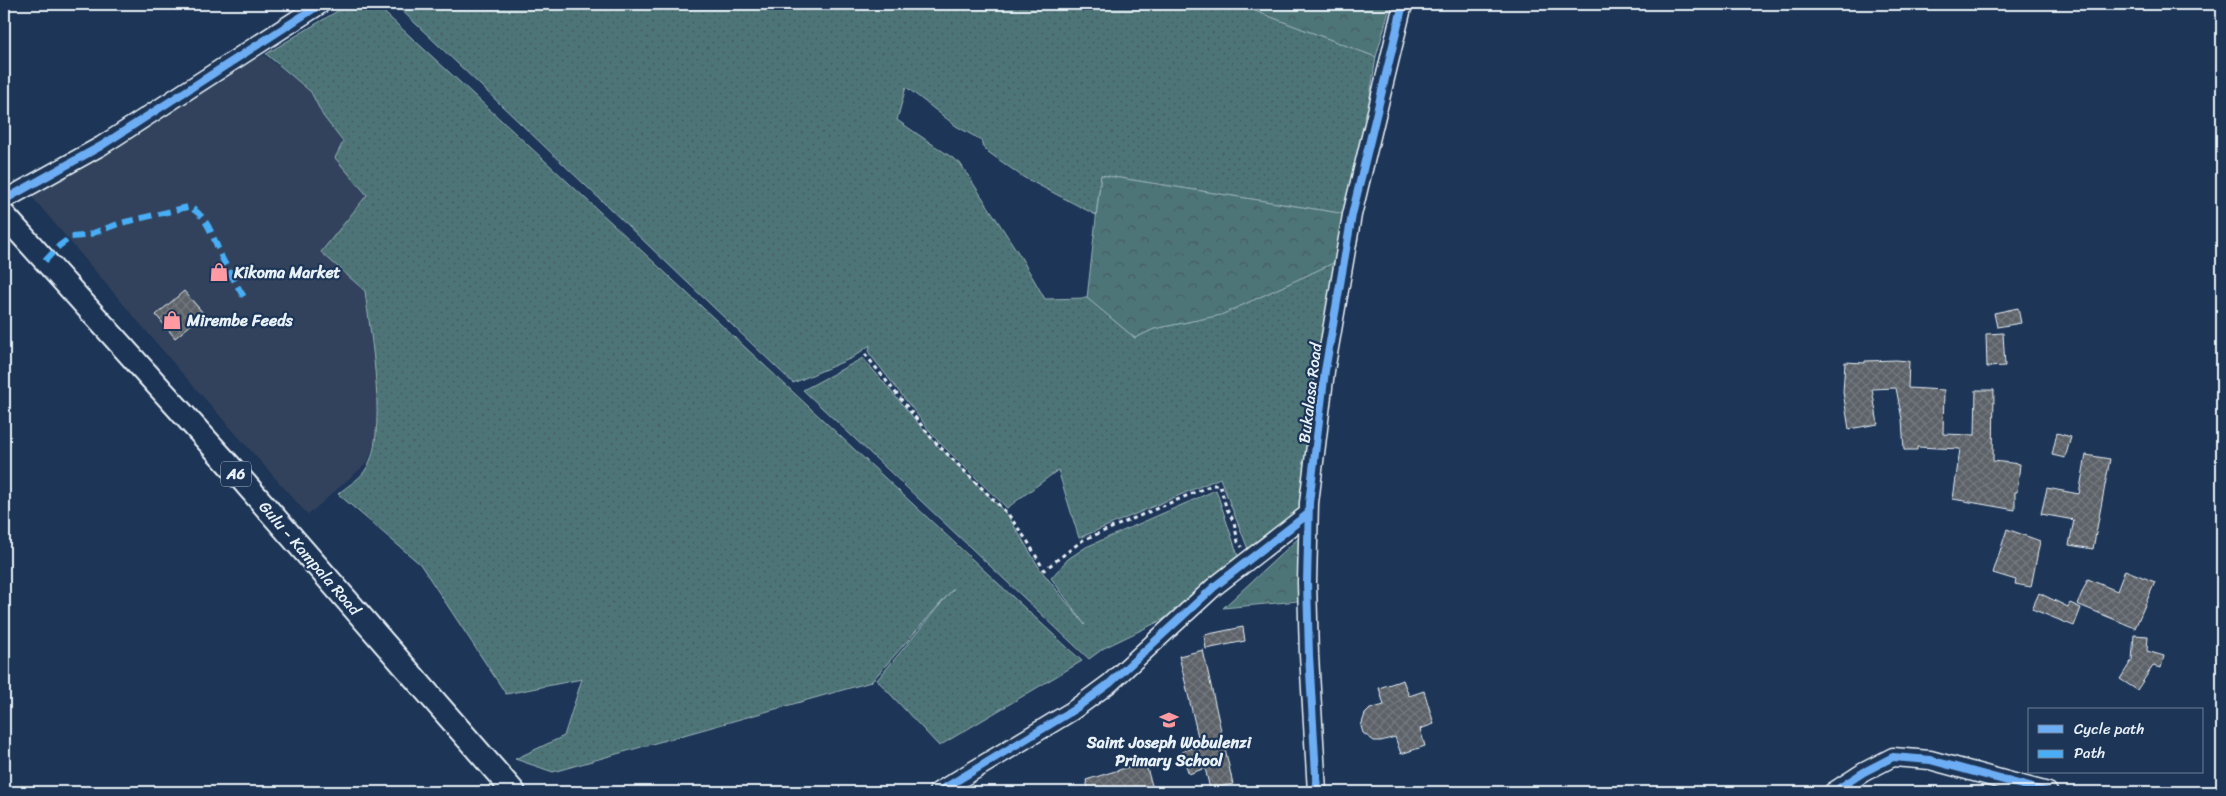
<svg xmlns="http://www.w3.org/2000/svg" width="2226" height="796" font-family="Sriracha,sans-serif">
<style>
.built{fill:#30425c}
.grass{fill:url(#grass-dots);stroke:#9ab3b8}
.forest{fill:url(#forest-crowns);stroke:#9ab3b8}
.building{fill:url(#building-cross-hatch);stroke:#e8f1f8}
.lines{fill:none;stroke-linecap:round;stroke-linejoin:round}
.minor-casing{stroke:#e8f1f8;stroke-width:21}
.major-casing{stroke:#e8f1f8;stroke-width:26}
.path{stroke:#e8f1f8;stroke-width:3;stroke-dasharray:4 4;stroke-linecap:butt}
.minor{stroke:#1d3557;stroke-width:18}
.major{stroke:#1d3557;stroke-width:22}
.quiet{stroke:#49aef6;stroke-width:6;stroke-dasharray:12 6;stroke-linecap:butt}
.cycleway-casing{stroke:#1d3557;stroke-width:11}
.cycleway{stroke:#6dadf4;stroke-width:8}
.labels{text-anchor:middle;dominant-baseline:central;stroke-width:4.5;stroke-linejoin:round;paint-order:stroke}
.shield{fill:#1d3557;stroke:#abb9c8;stroke-width:1}
.shield-label{font-size:15px;font-weight:bold;fill:#e8f1f8}
.poi-label{font-size:16px;font-weight:bold;fill:#e8f1f8;stroke:#1d3557;text-anchor:start}
.street-label{font-size:16px;fill:#e8f1f8;stroke:#1d3557}
</style>
<defs>
<pattern id="grass-dots" width="8" height="8" patternUnits="userSpaceOnUse" patternTransform="scale(1.25)"><rect width="8" height="8" fill="#4d7578"/><path d="M2 2h.1M6 6h.1" fill="none" stroke="#495c5f" stroke-width="1.8" stroke-linecap="round"/></pattern>
<pattern id="forest-crowns" width="20" height="18" patternUnits="userSpaceOnUse" patternTransform="scale(1.25)"><rect width="20" height="18" fill="#4d7578"/><path d="M2 6a3 3 0 1 1 6 0M12 15a3 3 0 1 1 6 0" fill="none" stroke="#495c5f"/></pattern>
<pattern id="building-cross-hatch" width="8" height="8" patternUnits="userSpaceOnUse" patternTransform="scale(1.25)"><rect width="8" height="8" fill="#5c6268"/><path d="M0 0l8 8M0 8l8-8" fill="none" stroke="#73797e"/></pattern>
</defs>
<rect width="100%" height="100%" fill="#1d3557"/>
<filter id="ink" filterUnits="userSpaceOnUse"><feTurbulence type="fractalNoise" baseFrequency=".02" numOctaves="2"/><feDisplacementMap in="SourceGraphic" scale="10" xChannelSelector="R" yChannelSelector="G"/><feConvolveMatrix kernelMatrix="1 2 1 2 8 2 1 2 1" color-interpolation-filters="sRGB"/></filter>
<g filter="url(#ink)">
<path class="built" d="M264,55L311,92L322,116L342,142L335,158L367,195L321,252L365,291L376,385L377,434L368,462L308,515L181,372L27,191L216,78Z"/>
<path class="grass" d="M349,4H375C612,221 846,443 1082,661L939,746L877,680L954,588L871,682L553,772L515,759L564,736L582,679L506,694L420,564L338,494C346,487 358,480 364,472C390,439 370,333 365,291L321,252L367,195L335,158L343,142L323,116L311,92L266,54Z
M395,4H1237L1376,57L1352,215L1101,175L1096,215L1023,177L984,149L981,140L956,126L906,87L897,120L960,163L1019,254L1045,299L1087,298L1135,338L1154,329L1221,315L1342,259L1312,464L1302,462L1312,482L1309,503L1248,549L1220,478L1079,538L1058,470L1007,508L937,440L869,353L870,345L852,358L793,383Z
M863,358L934,442L1007,514L1040,569L1085,625L1051,578L1068,559L1086,547L1216,490L1239,559L1168,617L1104,648L1089,659L803,390Z"/>
<path class="forest" d="M1237,4H1391L1376,57Z
M1101,175L1352,215L1342,259L1221,315L1154,329L1135,338L1087,298Z
M1303,534L1298,601L1223,608Z"/>
<path class="building" d="M184,291L204,314L175,338L156,315Z
M2018,308L2021,323L1997,327L1994,313Z
M2003,333L2005,366L1987,367L1986,334Z
M1896,360L1909,361L1908,388L1944,390L1943,434L1975,435L1976,390H1994L1993,461L2020,464L2017,492H2015V510L1953,499L1960,449L1917,447V450H1904L1902,419L1896,388L1872,389L1878,424L1849,429L1843,392L1845,362L1865,363V361Z
M2057,433L2071,437L2065,458L2052,455Z
M2086,455L2110,459L2093,549L2069,545L2074,520L2041,514L2047,488L2079,494Z
M2007,529L2040,541L2031,587L2015,584L2016,580L1993,573Z
M2125,570L2155,582L2135,628L2077,604L2088,579L2117,591Z
M2039,593L2068,607L2070,603L2081,608L2074,626L2032,609Z
M1243,627L1245,641L1206,649L1204,635Z
M2134,635L2148,636L2147,651L2164,656L2161,668L2153,666L2137,690L2120,679L2132,660Z
M1203,650L1233,784L1210,789L1205,768L1189,774L1181,752L1200,745L1179,656Z
M1403,680L1409,696L1424,691L1434,724L1420,729L1425,746L1401,754L1395,737L1381,741H1374L1363,733L1361,726L1365,714L1370,709L1384,705L1379,688Z
M1145,762L1154,792H1089L1086,780Z"/>
<g class="lines">
<g class="minor-casing">
<path id="minor" d="M4,200L101,146L321,4
M938,792L1072,711L1110,683L1214,587L1308,514
M1317,792L1309,655L1307,582L1309,503L1325,371L1352,215L1403,4
M1833,792L1864,772L1893,757L1930,760L2048,792"/>
</g>
<g class="major-casing">
<path id="major" d="M4,215L230,466L514,792"/>
</g>
<path class="path" d="M865,354L934,441L1008,514L1028,542L1044,570L1083,540L1212,485H1220L1226,507L1234,522L1238,542L1242,547"/>
<use href="#minor" class="minor"/>
<use href="#major" class="major"/>
<path class="quiet" d="M45,261L59,246L71,237L85,236L121,223L188,207C209,214 215,245 224,262C231,274 237,286 244,297"/>
<g class="cycleway-casing">
<path id="cycleway" d="M4,200L101,146L321,4
M938,792L1072,711L1110,683L1214,587L1308,514
M1317,792L1309,655L1307,582L1309,503L1325,371L1352,215L1403,4
M1833,792L1864,772L1893,757L1930,760L2048,792"/>
</g>
<use href="#cycleway" class="cycleway"/>
</g>
</g>
<defs>
<g id="shop-bare" transform="scale(1.5)"><path d="M-5-2.5h2.3a2.7 3.5 0 0 1 5.4 0H5L5.5 6h-11ZM-1.5-2.5h3a1.5 2.3 0 0 0-3 0Z" fill="#ff9aa2" stroke="#1d3557" stroke-width="2.5" paint-order="stroke"/></g>
<g id="school-bare" transform="scale(1.5)"><path d="M0-5L7-2L0 1L-7-2ZM-4 1L0 2.5L4 1V4Q0 6-4 4Z" fill="#ff9aa2" stroke="#1d3557" stroke-width="2.5" paint-order="stroke"/></g>
</defs>
<g fill-rule="evenodd">
<use href="#shop-bare" x="219" y="272"/>
<use href="#shop-bare" x="172" y="320"/>
<use href="#school-bare" x="1169" y="720"/>
</g>
<g class="labels">
<rect class="shield" x="221" y="461.5" width="30" height="25" rx="4"/>
<g class="shield-label">
<text x="236" y="474">A6</text>
</g>
<g class="poi-label">
<text x="234" y="272">Kikoma Market</text>
<text x="187" y="320">Mirembe Feeds</text>
<text x="1169" y="742" text-anchor="middle">Saint Joseph Wobulenzi<tspan x="1169" dy="18">Primary School</tspan></text>
</g>
<g class="street-label">
<text transform="translate(1310 393) rotate(-83)">Bukalasa Road</text>
<text transform="translate(310 558) rotate(49)">Gulu - Kampala Road</text>
</g>
</g>
<rect width="2226" height="796" fill="none" stroke="#1d3557" stroke-width="20"/>
<rect x="10" y="10" width="2206" height="776" fill="none" stroke="#e8f1f8" stroke-width="2" filter="url(#ink)"/>
<rect x="2028" y="708" width="175" height="65" fill="#1d3557" stroke="#6e8097"/>
<rect x="2038" y="725" width="25" height="8" fill="#6dadf4" stroke="#6e8097"/>
<text x="2074" y="734" font-size="15" fill="#e8f1f8">Cycle path</text>
<rect x="2038" y="750" width="25" height="8" fill="#49aef6" stroke="#6e8097"/>
<text x="2074" y="758" font-size="15" fill="#e8f1f8">Path</text>
</svg>
